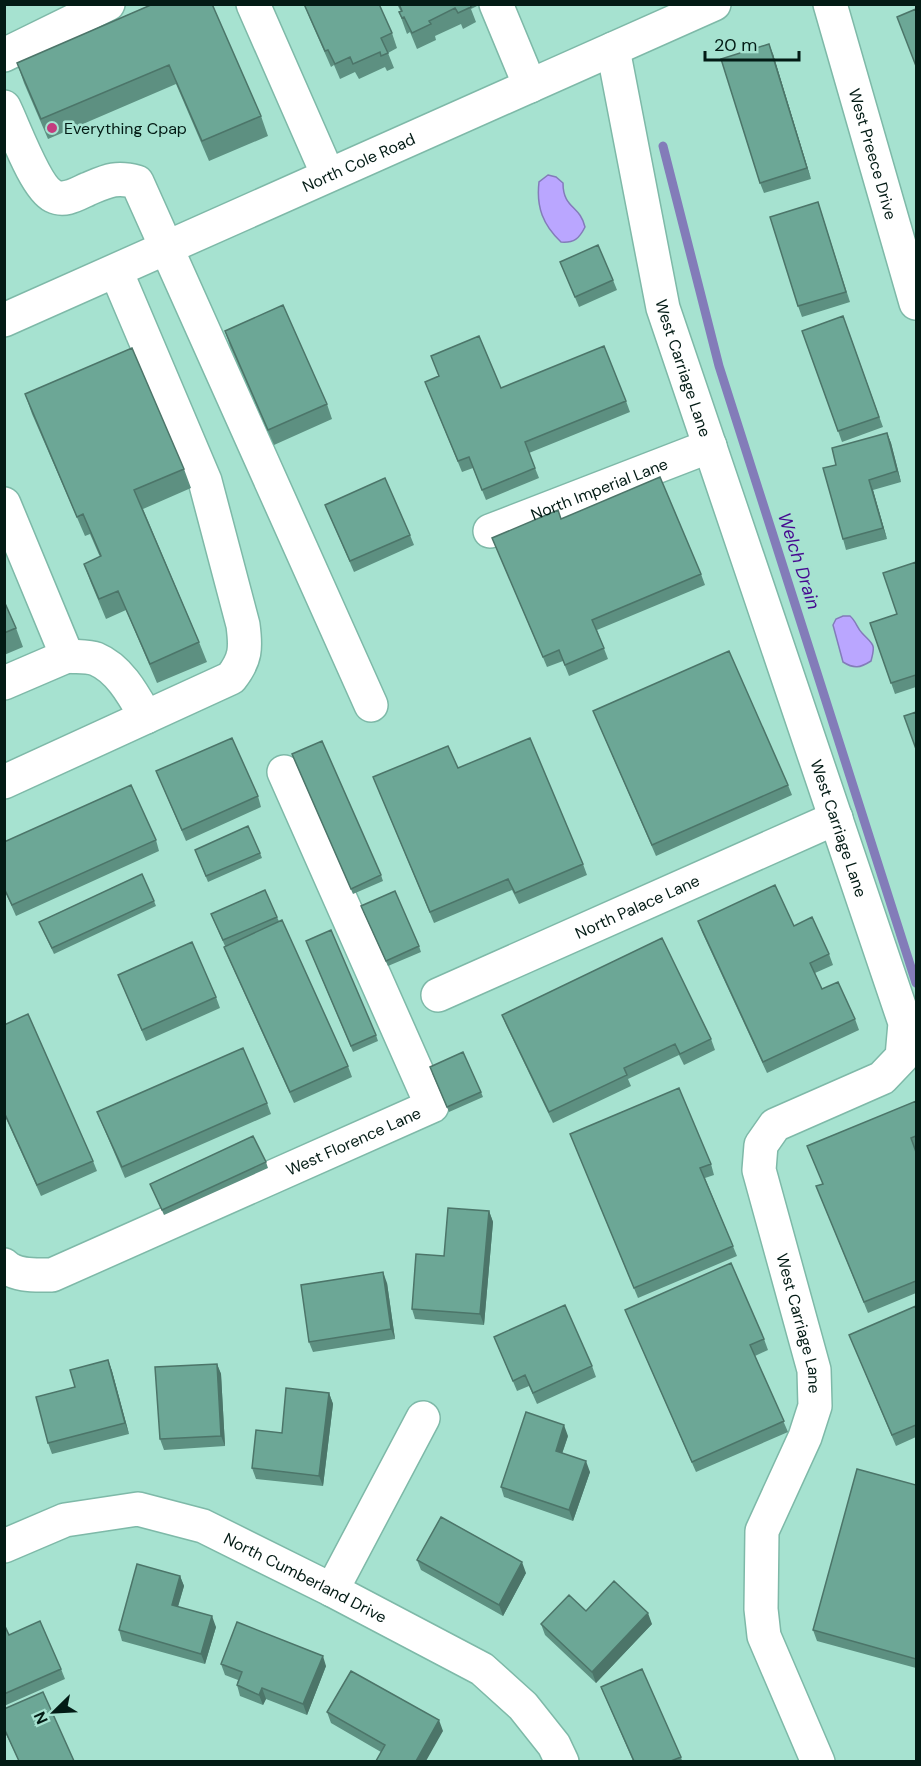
<svg xmlns="http://www.w3.org/2000/svg" width="921" height="1766" font-family="'DM Sans',sans-serif">
<style>
.water{fill:#baa6ff;stroke:#837cb9;stroke-width:1.5}
.lines{fill:none;stroke-linecap:round;stroke-linejoin:round}
.stream{stroke:#837cb9;stroke-width:9}
.minor-casing{stroke:#7eb9a8;stroke-width:36}
.major-casing{stroke:#7eb9a8;stroke-width:36}
.minor{stroke:#fff;stroke-width:33}
.major{stroke:#fff;stroke-width:33}
.wall{fill:#5d9081}
.shaded-wall{fill:#4c7569}
.building{fill:#6ca796;stroke:#4c7569;stroke-width:1.5}
.poi-dot{fill:#c33d7f;stroke:#a6e2d0;stroke-width:2}
.labels{text-anchor:middle;dominant-baseline:central;stroke-width:5;stroke-linejoin:round;paint-order:stroke}
.poi-label{font-size:16px;fill:#031b15;stroke:#a6e2d0;text-anchor:start}
.street-label{font-size:16px;fill:#031b15;stroke:#a6e2d0}
.water-label{font-size:18px;font-style:italic;fill:#460990;stroke:#a6e2d0}
</style>
<rect width="100%" height="100%" fill="#a6e2d0"/>
<path class="water" d="M548,175L556,177L563,183C563,209 580,205 585,227C579,239 574,243 561,242C543,225 536,207 539,182Z
M843,616H850C856,621 857,628 862,633C873,645 876,643 871,661C860,668 854,669 843,662L833,625L836,619Z"/>
<g class="lines">
<path class="stream" d="M663,146L719,366L916,983"/>
<g class="minor-casing">
<g id="minor">
<path d="M253,4L328,175"/>
<path d="M496,4L530,86"/>
<path id="s1" d="M830,4L916,303"/>
<path id="s2" d="M613,49L663,308L905,1023L902,1057L882,1078L775,1125L761,1145L759,1170L814,1370L815,1406L805,1437L762,1531L761,1609L764,1636L818,1762"/>
<path d="M4,55L108,4"/>
<path d="M4,107C14,127 35,187 53,196C65,202 77,194 88,189C107,181 116,176 137,182L371,705"/>
<path d="M4,504L67,656L4,683"/>
<path id="s3" d="M490,531L710,446"/>
<path d="M67,656C76,657 88,656 96,659C120,669 134,696 146,717"/>
<path d="M4,782L231,678C246,659 246,648 243,625L205,481L116,271"/>
<path id="s4" d="M438,995L836,818"/>
<path id="s5" d="M4,1265C16,1277 37,1275 52,1275L432,1106L284,772"/>
<path id="s6" d="M4,1546L65,1520L138,1509L203,1526L332,1590L482,1669L523,1706L554,1745L562,1762"/>
<path d="M332,1590L423,1418"/>
</g>
</g>
<g class="major-casing">
<g id="major">
<path id="s7" d="M4,320L714,4"/>
</g>
</g>
<use href="#minor" class="minor"/>
<use href="#major" class="major"/>
</g>
<path class="wall" d="M153,4L261,116L268,136L209,161L176,84L48,139L24,83L17,63Z
M304,4L392,33L397,48L388,53L394,68L387,71L385,67L359,79L355,72L340,79L334,65L331,67L310,19Z
M397,4H477V6L471,9L476,22L463,29L461,24L435,36L436,40L417,49L410,32L407,34L399,12H401Z
M773,54L811,179L764,193L760,183Z
M818,202L850,302L802,317L798,306Z
M560,262L613,280L617,290L579,307Z
M843,316L883,427L842,442L802,331Z
M225,331L327,404L332,419L274,445L230,346Z
M431,356L501,388L626,401L630,412L529,453L539,478L486,500L473,468L462,472L429,392L425,382L439,376Z
M25,394L184,469L191,488L143,509L199,642L207,662L157,683L126,610L106,619L91,583L84,564L100,557L90,534L85,536L32,414Z
M887,433L891,443L901,482L873,490L887,539L846,550L843,539L836,465Z
M325,505L410,535L414,545L354,572Z
M561,519L701,574L705,585L597,630L608,659L569,676L563,661L547,667L492,538Z
M916,562V687L895,694L870,623L897,614Z
M4,601L16,628L23,647L4,655Z
M593,711L788,785L792,795L656,856Z
M294,759L381,875L383,881L353,894Z
M458,768L583,864L587,875L519,904L512,890L434,923L373,777Z
M156,771L258,796L261,807L186,841Z
M156,840L159,851L16,916L4,889V842Z
M195,850L260,853L262,858L208,882Z
M154,901L156,906L54,954L39,922Z
M363,911L419,946L421,952L388,966Z
M277,917L348,1066L352,1077L294,1103L228,957L224,947L225,946L213,919Z
M698,921L794,926L829,954L833,965L815,973L822,989L855,1019L859,1030L767,1073L702,932Z
M308,946L376,1035L378,1041L353,1052Z
M118,975L216,997L220,1008L146,1041Z
M502,1015L711,1039L715,1050L684,1065L679,1055L628,1079L631,1086L553,1123L506,1025Z
M4,1025L93,1161L97,1171L41,1196L4,1114Z
M432,1073L481,1092L483,1097L449,1112Z
M916,1101V1148L915,1149L916,1152V1293L868,1313L816,1186L822,1184Z
M267,1103L271,1114L125,1178L97,1112Z
M570,1134L711,1164L714,1175L705,1178L737,1256L638,1298Z
M266,1162L268,1168L164,1215L150,1184Z
M489,1211L493,1222L484,1325L415,1319L412,1309L444,1256Z
M387,1283L395,1339L313,1352L309,1342Z
M916,1306V1437L896,1446L849,1335Z
M625,1310L764,1339L768,1350L755,1356L788,1432L696,1472Z
M494,1337L592,1366L596,1377L537,1404L529,1386L517,1391Z
M108,1360L112,1371L129,1434L52,1454L48,1443L75,1387Z
M217,1364L221,1374L225,1446L164,1450L160,1439Z
M329,1393L333,1404L323,1486L256,1479L252,1468L282,1433Z
M568,1436L562,1454L590,1472L573,1521L504,1497L501,1487Z
M916,1485V1668L817,1641L813,1630Z
M417,1560L526,1573L503,1616L421,1570Z
M180,1576L184,1586L178,1607L216,1627L205,1664L122,1641L119,1630Z
M586,1611L652,1624L596,1683L545,1635L541,1624Z
M4,1624L9,1635L61,1669L65,1679L4,1706Z
M221,1664L326,1666L307,1715L266,1699L263,1705L240,1696L237,1685L238,1680L225,1675Z
M601,1687L681,1757L682,1761H633Z
M4,1709L74,1761H19L4,1730Z
M327,1712L443,1731L381,1752L331,1723Z"/>
<path class="shaded-wall" d="M769,44L773,54L811,179L807,168Z
M887,433L891,443L901,482L897,471Z
M869,480L873,490L887,539L883,528Z
M489,1211L493,1222L484,1325L480,1314Z
M383,1272L387,1283L395,1339L391,1329Z
M108,1360L112,1371L129,1434L125,1423Z
M217,1364L221,1374L225,1446L221,1436Z
M329,1393L333,1404L323,1486L319,1476Z
M564,1425L568,1436L559,1462L556,1451Z
M586,1461L590,1472L573,1521L569,1510Z
M522,1562L526,1573L503,1616L499,1605Z
M180,1576L184,1586L175,1616L172,1605Z
M648,1613L652,1624L596,1683L592,1672Z
M212,1616L216,1627L205,1664L201,1654Z
M323,1656L326,1666L307,1715L303,1704Z
M262,1688L266,1699L263,1705L259,1695Z
M439,1720L443,1731L426,1761H416Z"/>
<path class="building" d="M153,4H212L261,116L202,141L169,65L41,119L17,63Z
M304,4H379L392,33L381,38L388,53L381,56L380,52L353,64L350,57L335,64L328,50L325,51Z
M399,4H470L471,7L458,13L455,8L429,21L431,24L412,33L404,17L402,18L399,12L402,11Z
M916,9V66L897,17Z
M769,44L807,168L760,183L721,59Z
M818,202L846,292L798,306L770,217Z
M598,245L613,280L575,297L560,262Z
M283,305L327,404L268,430L225,331Z
M843,316L879,417L838,431L802,331Z
M479,336L501,388L604,346L626,401L525,442L535,468L482,490L469,457L458,461L425,382L439,376L431,356Z
M132,348L184,469L134,490L199,642L150,664L118,591L99,599L84,564L101,556L83,514L77,517L25,394Z
M887,433L897,471L869,480L883,528L843,539L823,468L836,465L832,448Z
M660,477L701,574L592,620L604,648L565,665L559,650L543,657L492,538L558,510L561,519Z
M385,478L410,535L350,561L325,505Z
M916,562V675L891,683L870,623L897,614L883,573Z
M4,601L16,628L4,633Z
M729,651L788,785L652,845L593,711Z
M916,712V749L904,716Z
M232,738L258,796L182,830L156,771Z
M530,738L583,864L515,893L508,879L430,912L373,777L448,746L458,768Z
M322,741L381,875L351,889L292,754Z
M131,785L156,840L12,905L4,888V842Z
M248,826L260,853L206,876L195,850Z
M142,874L154,901L52,948L39,922Z
M775,885L794,926L812,917L829,954L810,963L822,989L838,982L855,1019L763,1062L698,921Z
M265,890L277,917L223,940L211,914Z
M395,891L419,946L386,961L361,906Z
M282,920L348,1066L290,1092L224,947Z
M331,930L376,1035L351,1046L306,941Z
M662,938L711,1039L680,1054L675,1044L624,1068L627,1075L549,1112L502,1015Z
M192,942L216,997L142,1030L118,975Z
M28,1014L93,1161L37,1185L4,1112V1025Z
M243,1048L267,1103L122,1167L97,1112Z
M463,1052L481,1092L447,1107L430,1067Z
M679,1088L711,1164L700,1168L733,1246L634,1288L570,1134Z
M916,1101V1136L911,1138L916,1152V1281L864,1302L816,1186L823,1184L807,1146Z
M253,1136L266,1162L162,1210L150,1184Z
M448,1208L489,1211L480,1314L412,1309L416,1254L444,1256Z
M731,1263L764,1339L750,1345L784,1421L692,1462L625,1310Z
M383,1272L391,1329L309,1342L301,1285Z
M565,1305L592,1366L533,1393L525,1375L513,1381L494,1337Z
M916,1306V1425L892,1435L849,1335Z
M108,1360L125,1423L48,1443L36,1397L75,1387L70,1370Z
M217,1364L221,1436L160,1439L155,1367Z
M286,1388L329,1393L319,1476L252,1468L256,1430L282,1433Z
M526,1412L564,1425L556,1451L586,1461L569,1510L501,1487Z
M857,1469L916,1485V1659L813,1630Z
M441,1517L522,1562L499,1605L417,1560Z
M137,1564L180,1576L172,1605L212,1616L201,1654L119,1630Z
M614,1581L648,1613L592,1672L541,1624L569,1595L586,1611Z
M40,1621L61,1669L4,1694V1624L9,1635Z
M237,1622L323,1656L303,1704L262,1688L259,1695L237,1685L242,1672L221,1664Z
M642,1669L681,1757L671,1761H634L601,1687Z
M351,1671L439,1720L416,1761H376L385,1745L327,1712Z
M43,1692L74,1761H19L4,1728V1709Z"/>
<circle class="poi-dot" cx="52" cy="128" r="6"/>
<g class="labels">
<g class="poi-label">
<text x="64" y="128">Everything Cpap</text>
</g>
<g class="street-label">
<text stroke="none"><textPath href="#s1" startOffset="156">West Preece Drive</textPath></text>
<text stroke="none"><textPath href="#s7" startOffset="388">North Cole Road</textPath></text>
<text stroke="none"><textPath href="#s2" startOffset="327">West Carriage Lane</textPath></text>
<text stroke="none"><textPath href="#s3" startOffset="117">North Imperial Lane</textPath></text>
<text stroke="none"><textPath href="#s2" startOffset="813">West Carriage Lane</textPath></text>
<text stroke="none"><textPath href="#s4" startOffset="218">North Palace Lane</textPath></text>
<text stroke="none"><textPath href="#s5" startOffset="380">West Florence Lane</textPath></text>
<text stroke="none"><textPath href="#s2" startOffset="1407">West Carriage Lane</textPath></text>
<text stroke="none"><textPath href="#s6" startOffset="322">North Cumberland Drive</textPath></text>
</g>
<g class="water-label">
<text transform="translate(799 561) rotate(72)">Welch Drain</text>
</g>
</g>
<rect width="921" height="1766" fill="none" stroke="#031b15" stroke-width="12"/>
<g transform="translate(54 1712) rotate(246)" stroke="#a6e2d0" stroke-width="4.5" paint-order="stroke">
<path d="M0-4.5L10 22L0 15L-10 22Z" fill="#031b15"/>
<text y="-9" font-size="16" font-weight="bold" text-anchor="middle" fill="#031b15">N</text>
</g>
<path d="M705 51v9h94v-9" fill="none" stroke="#031b15" stroke-width="3"/>
<text x="714" y="51" font-size="18" fill="#031b15" stroke="#a6e2d0" stroke-width="4.5" paint-order="stroke">20 m</text>
</svg>
